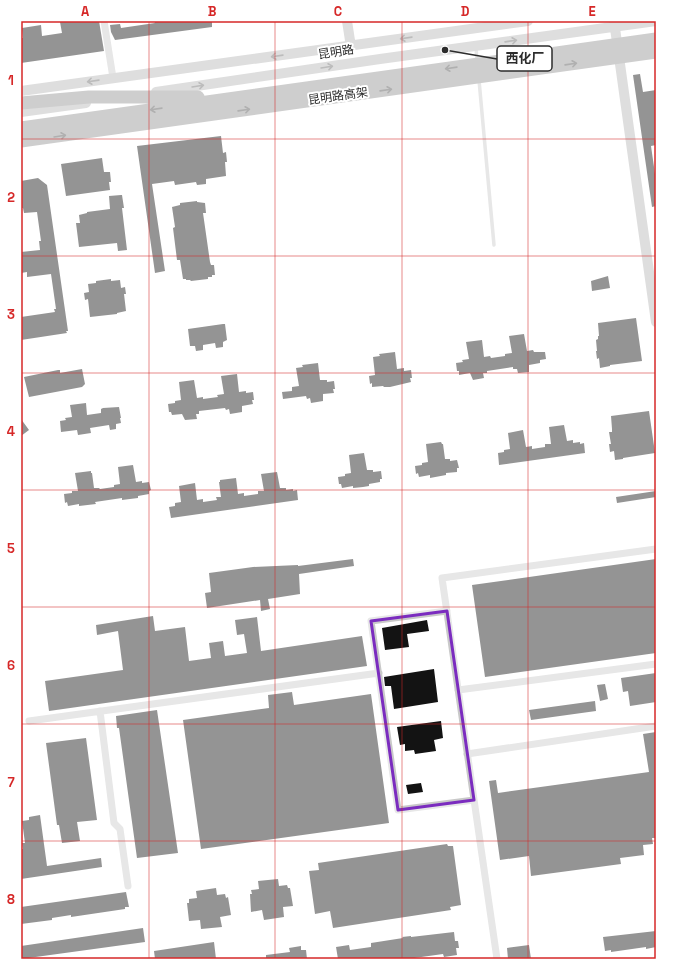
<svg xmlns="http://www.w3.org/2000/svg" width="677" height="980" font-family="'Space Grotesk','Noto Sans SC',sans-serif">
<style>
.building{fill:#131313}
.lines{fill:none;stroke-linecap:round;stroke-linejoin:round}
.lane{stroke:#c9c9c9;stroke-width:3.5}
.street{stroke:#c9c9c9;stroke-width:7}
.secondary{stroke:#b6b6b6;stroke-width:10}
.highway-bridge{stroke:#939393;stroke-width:13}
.oneway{stroke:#6a6a6a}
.oneway2{stroke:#505050}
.marked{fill:none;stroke:#7b2cbf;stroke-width:3;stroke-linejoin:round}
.grid{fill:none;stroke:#d62828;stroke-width:1;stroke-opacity:0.55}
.labels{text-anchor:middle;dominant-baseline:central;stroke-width:4;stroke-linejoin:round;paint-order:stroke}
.street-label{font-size:12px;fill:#2c2c2c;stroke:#fff}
.leader{fill:none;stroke:#2c2c2c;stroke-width:1.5}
.callout-dot{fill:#2c2c2c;stroke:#fff;stroke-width:1.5}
.callout{fill:#fff;stroke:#2c2c2c;stroke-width:1.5}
.callout-label{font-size:13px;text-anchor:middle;font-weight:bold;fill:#2c2c2c}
.neatline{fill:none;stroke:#d62828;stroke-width:1.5}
.grid-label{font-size:13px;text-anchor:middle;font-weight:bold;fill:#d62828}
</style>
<rect width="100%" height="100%" fill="#fff"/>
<path class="building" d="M68,21H99L104,51L21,63V38H23L22,28L41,25L42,36L62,33L60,22Z
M154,21H167V22L212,21V27L115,40L111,32L110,25L120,24L121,28L155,23Z
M640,74L643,92L656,90V145L651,146L656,181V206L652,207L633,75Z
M221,136L223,153L226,152L227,162H225L226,176L206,179V184L197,185L196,182L175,185L174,181L152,184L165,271L155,273L137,146Z
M102,158L104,172H110L111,182H109L110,190L66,196L61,164Z
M38,178L47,185L68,331H66L67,333L21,340V317L55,312L54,309H56L51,274L27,277V272L21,273V252L40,250L39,241H41L37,212L24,213L23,208H21V181Z
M121,195H122L124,208H122L127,250L118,251L117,243L79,247L76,223H80L79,215L87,213V212L110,209L109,196Z
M197,201V202L205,203L206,213H203L210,262L211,265H214L215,275H212V277H208V279L191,281L190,280H186V279H183L180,260H177L173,228L175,227L172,207L180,205V203Z
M608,276L610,288L592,291L591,281Z
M111,279V281L120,280L121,288L125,287L126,294H124L126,311L117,313V314L90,317L88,299L85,300L84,293L89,292L88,284L96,283V281Z
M636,318L642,361L610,365V366L600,368L599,358L597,359L596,351H597L596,340L598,339V336H599L598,323Z
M223,324H225L227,340L223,342V347L216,348L215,343L203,345V350L196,351L195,346H190L188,329Z
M524,334L527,351L533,350L534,352H545L546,359L540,360V363L529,365V372L518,373L517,369H513V367L487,371V373H483L484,378L473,380L470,373L459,375V371H457L456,363L463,362L462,360L469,359L466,342L482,340L484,357L490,356L491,358L505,356V354L512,353L509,336Z
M395,352L397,369L404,368V371L411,370L412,378H410L411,382L390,387H384L383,386L372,387V383L370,384L369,376L375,375L373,357L380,356L379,354Z
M318,363L320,380H327V382L334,381L335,389H333L334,393L323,394V401L311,403L310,398L307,399L306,396L283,399L282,392L292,391V387L299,386L296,368L303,367L302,365Z
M82,369L85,384L82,387L29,397L24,377L58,370H60V373Z
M237,374L239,392L246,391V393L253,392L254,400H252L253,404L242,406V412L230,414L229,409L226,410L225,408L199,411V414H196L197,419L185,420L182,414L172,415L171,412H169L168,404L175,403V401L181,400L179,382L194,380L197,398L203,397V399L218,397L217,395L224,394L221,376Z
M86,403L87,415L101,413V409L103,408L119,407L121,418H120L121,423L116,424V429L110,430L109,425L90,428L91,433L78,435L77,430L61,432L60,421L66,420L65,418L72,417L70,405Z
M649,411L655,453L623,458V459L615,460L614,451L610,452L609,444H611L609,432H612V429L611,416Z
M21,419L29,430L21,436Z
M564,425L567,441L573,440V443L580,442V444L584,443L585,453L499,465L498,453L504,452V450L510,449L508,433L523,430L526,447L532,446V449L545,447V444H551L549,427Z
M441,442L442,444H443L445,459H450V461L457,460L459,468H457V472L446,473V475L430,478V475L419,477L418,473L416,474L415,466L422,465V463L428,462L426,444Z
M364,453L367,470H373V472L381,471L382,479H380V482L369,484V486L363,487L353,488V486L342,488L341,484H339L338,477L345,476V474L351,473L349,455Z
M133,465L136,482L142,481V483L149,482L151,490L149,491V494L138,496V498L122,500V498L95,502L96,504L79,506V504L68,506L67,502L65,503L64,494L72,493V491H78L75,473L91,471V473H92L94,488H99L100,489L114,487V485L120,484L118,467Z
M277,472L280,488H286V490L293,489V491L297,490L298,500L171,518L169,507L175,506V503L181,502L179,486L195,483L197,500L203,499V502L217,500L216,497H221L219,482H220V480L236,478L238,494L244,493V496L258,494V491H264L261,474Z
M656,491V497L617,503L616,497Z
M353,559L354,566L299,574L300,594L268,599L270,609L261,611L260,600L207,608L205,593L211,592L209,573L253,567L298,565V566Z
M656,559V653L485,677L472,585Z
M153,616L155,631L185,627L189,661L211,658L209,643L223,641L225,656L247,653L244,634L237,635L235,620L257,617L261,651L362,636L367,666L49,711L45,681L123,670L118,631L97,635L96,625Z
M427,620L429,631L407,634L409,647L385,650L382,628Z
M434,669L438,702L394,709L391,686H385L384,677Z
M656,673V702L630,706L628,691L623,692L621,678Z
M605,684L608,699L600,701L597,685Z
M292,692L294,705L371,694L389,823L201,849L183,720L269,708L268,695Z
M595,701L596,711L531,720L529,710Z
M157,710L178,853L137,858L119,728H117L116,716Z
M441,721L443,738L434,740L436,751L415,754L414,750L405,751V744L400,745L397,727Z
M656,732V838H652L653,844L643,845L644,855L620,858L621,864L531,876L529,856L500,860L489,781L496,780L498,793L649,772L643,734Z
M86,738L97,820L77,822L80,841L62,843L59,825H57L46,743Z
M421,783L423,792L408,794L406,785Z
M40,815L47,866L101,858L102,867L21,879V849H23L22,843H25L22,821L29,820V817Z
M447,844L448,846H453L461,905L450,907L451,910L333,928L330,911L315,914L309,871L319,870L318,863Z
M278,879L279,886L287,885L288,888H290L293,906L283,907L284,917L264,920L262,910L251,912L250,894H252L251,890L259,889L258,881Z
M216,888L217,895L225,894L226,898L228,897L231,915L220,917L222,927L201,929L200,920L189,921L187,903H189V899L197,898L196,891Z
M126,892L129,907H125V909L71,917V915L52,918V920L21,924V907Z
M143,928L145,942L21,959V946Z
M656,931V947L646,949V947L611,952V950L605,951L603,937Z
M454,932L455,941H458L459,948H456L457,955L444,957L443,954L407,959H338L336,947L349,945L350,950L371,947V943L403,938L402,937L411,936V937Z
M214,942L216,959H155L154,951Z
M529,945L531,959H508L507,948Z
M301,946V950H306L307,959H266V955L290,952L289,948Z"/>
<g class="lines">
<path class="lane" d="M476,46L477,62
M479,80L494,245"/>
<path class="street" d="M104,21L113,78
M447,611L371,621L398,810L474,800
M458,690L656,664
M100,711L114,823L120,829L128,886
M29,721L379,673
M467,754L656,726
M497,959L442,578L656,549"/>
<path class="secondary" d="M347,21L351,47
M614,21L656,322
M21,91L528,21
M156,92L380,59L656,21
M21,112L86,103"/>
<path class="highway-bridge" d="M21,103L89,97H198
M21,128L656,39
M21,141L656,52"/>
</g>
<defs><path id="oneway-shaft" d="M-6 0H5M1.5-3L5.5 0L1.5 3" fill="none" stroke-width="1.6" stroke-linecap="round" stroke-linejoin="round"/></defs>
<g class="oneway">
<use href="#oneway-shaft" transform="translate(406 38) rotate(172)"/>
<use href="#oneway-shaft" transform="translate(511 41) rotate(-8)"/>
<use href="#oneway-shaft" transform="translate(277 56) rotate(172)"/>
<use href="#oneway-shaft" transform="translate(327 67) rotate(-9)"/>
<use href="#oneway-shaft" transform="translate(93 81) rotate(172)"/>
<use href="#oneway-shaft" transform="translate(198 86) rotate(-9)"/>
</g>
<g class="oneway2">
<use href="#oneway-shaft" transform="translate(571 64) rotate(-8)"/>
<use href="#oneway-shaft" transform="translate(451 68) rotate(172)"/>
<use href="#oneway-shaft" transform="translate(386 90) rotate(-8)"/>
<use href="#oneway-shaft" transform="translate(156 109) rotate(172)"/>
<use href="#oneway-shaft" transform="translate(244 110) rotate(-8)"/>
<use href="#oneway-shaft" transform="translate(60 136) rotate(-9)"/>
</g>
<path d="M0 0H677V980H0ZM447,611L474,800L398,810L371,621Z" fill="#fff" fill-opacity=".55" fill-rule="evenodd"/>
<path class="marked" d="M447,611L474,800L398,810L371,621Z"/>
<path class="grid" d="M149,21V959M275,21V959M402,21V959M528,21V959M21,139H656M21,256H656M21,373H656M21,490H656M21,607H656M21,724H656M21,841H656"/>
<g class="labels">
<g class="street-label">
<text transform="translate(336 52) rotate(-9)">昆明路</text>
<text transform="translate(338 96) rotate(-8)">昆明路高架</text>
</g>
</g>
<path class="leader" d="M445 50L497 59"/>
<circle class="callout-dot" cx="445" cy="50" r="4"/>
<rect class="callout" x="497" y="46" width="55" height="25" rx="4"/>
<g class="callout-label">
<text x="525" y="63">西化厂</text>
</g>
<rect width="677" height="980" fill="none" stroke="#ffffff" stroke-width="44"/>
<rect x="22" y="22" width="633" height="936" class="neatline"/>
<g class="grid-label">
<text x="85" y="16">A</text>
<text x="212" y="16">B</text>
<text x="338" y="16">C</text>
<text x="465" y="16">D</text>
<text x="592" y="16">E</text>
<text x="11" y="85">1</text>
<text x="11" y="202">2</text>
<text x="11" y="319">3</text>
<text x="11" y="436">4</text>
<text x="11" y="553">5</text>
<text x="11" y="670">6</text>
<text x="11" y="787">7</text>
<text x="11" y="904">8</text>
</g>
</svg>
